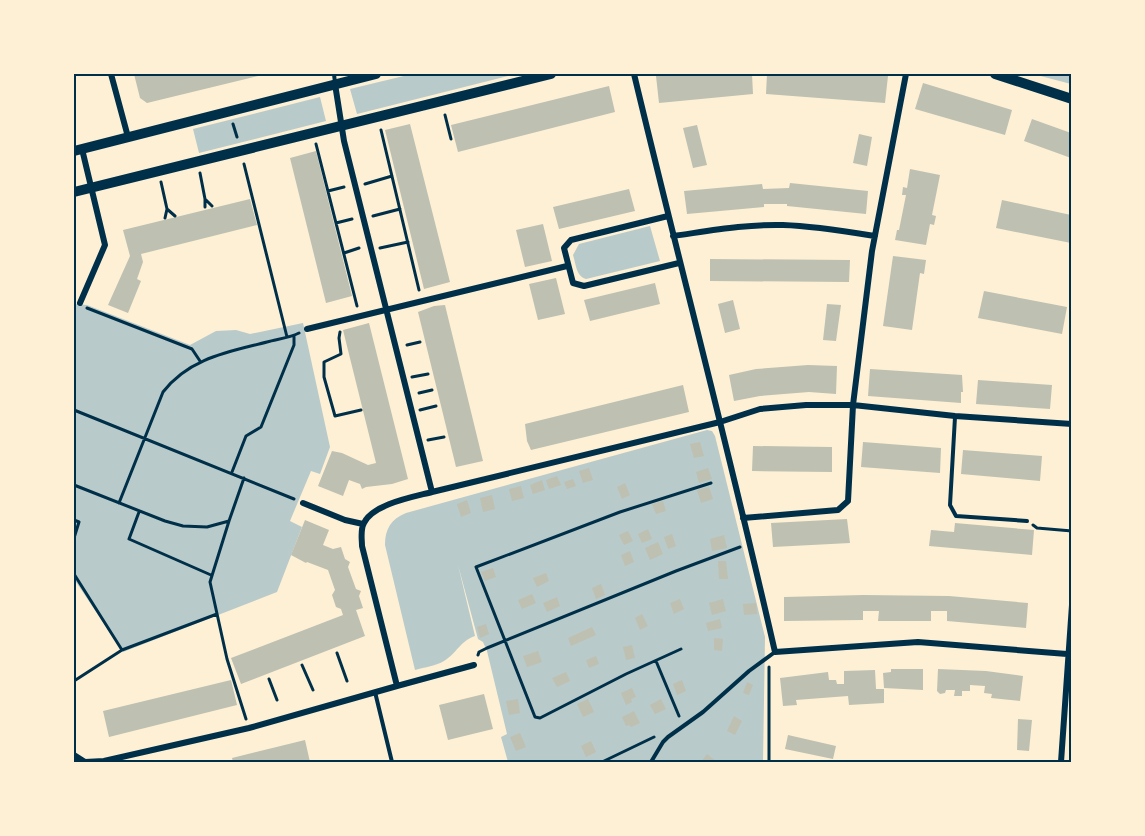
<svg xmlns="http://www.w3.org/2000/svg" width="1145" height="836" font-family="Cabin,sans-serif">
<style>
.green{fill:#b9caca}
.building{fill:#bec0b2}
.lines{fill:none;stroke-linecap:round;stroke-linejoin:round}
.path{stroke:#003049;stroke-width:3}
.service{stroke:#003049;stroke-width:4}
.minor{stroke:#003049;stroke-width:6}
.secondary{stroke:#003049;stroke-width:10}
.neatline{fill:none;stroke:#003049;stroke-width:2}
</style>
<rect width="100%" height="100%" fill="#fdf0d5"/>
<path class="green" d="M412,74H516L357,114L350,89Z
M1033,74H1071V84Z
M320,97L326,121L199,153L193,129Z
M650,226L660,261L586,279C576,276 576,264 573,255L579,244Z
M74,304L87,305L190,345L216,331L236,330L250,334L303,323L330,447L320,474L311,471L290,521L302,527L277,592L123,652L74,579V531L76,524L74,523Z
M707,430L712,431L715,436L765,637L763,762H508L501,737L507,734L487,651L483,642L478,639L458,565L475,636C460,641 457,653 444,661C436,666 425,667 415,670L385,545C385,529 391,519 406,513Z"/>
<path class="building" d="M134,74H266L147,103L140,98Z
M682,74H752L753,94L659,103L656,76Z
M767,74H863L888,76L885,103L766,94Z
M923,83L1012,110L1005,135L915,109Z
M609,86L615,112L458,152L451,125Z
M1032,119L1071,133V158L1024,141Z
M410,124L450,282L424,289L385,130Z
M697,125L707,165L693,168L683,128Z
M859,134L872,137L867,166L853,163Z
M316,151L352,296L326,303L290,158Z
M910,169L940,175L932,215L936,216L934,225L930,224L926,245L895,240L897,230H899L906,195H902L903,187L907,188Z
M790,183L868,191L866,214L787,206V204H764V207L687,214L684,191L762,184L763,189L789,188Z
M629,189L635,211L559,229L553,207Z
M250,199L257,225L141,254L143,262L137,279L141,281L128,313L108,305L130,256L123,230Z
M1002,200L1071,215V243L996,228Z
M543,224L552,261L525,267L516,230Z
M893,256L926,260L924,274L920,273L912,330L883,326Z
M710,259L850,260L849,282L710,281Z
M556,278L565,314L538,320L529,284Z
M655,283L660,304L590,321L584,300Z
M984,291L1067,307L1062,334L978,318Z
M733,300L740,329L725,333L718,304Z
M827,304L841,305L836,341L823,340Z
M445,305L483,461L456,467L418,312L434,306Z
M369,323L408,479L392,484L366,487L362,489L360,484L349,480L343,496L318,486L332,451L342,453L368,465L376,463L343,330Z
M808,365L837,366L836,394L809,392L784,394L760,396L734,401L729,375L756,369Z
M870,369L962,375L963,392H961V403L868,396Z
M978,380L1052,385L1050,409L976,404Z
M683,385L689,412L531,450L527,441L525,424Z
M700,442L704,456L694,458L690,444Z
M863,442L941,448L940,473L861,467Z
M753,446L832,447V472L752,471Z
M963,450L1042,456L1040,481L961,474Z
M589,468L593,480L583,483L579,471Z
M708,468L712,479L699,483L696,472Z
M557,476L561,485L549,489L546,480Z
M573,479L576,486L567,489L564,482Z
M542,480L545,490L533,494L530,485Z
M625,483L630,495L622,499L617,487Z
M521,486L524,498L512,501L509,489Z
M709,487L713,499L701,503L697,490Z
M492,495L495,509L483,512L480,498Z
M467,500L471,513L461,517L457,504Z
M663,501L666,511L656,514L652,504Z
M847,519L850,543L773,547L771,523Z
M305,520L329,530L323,545L333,549L341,547L345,559L350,562L348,567L356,589L361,591L359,596L363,608L356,610L365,636L241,684L231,658L343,615L341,609L336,607L332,595L335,590L328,570L307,562L306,563L291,555Z
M955,523L1034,530L1032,555L929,546L931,530L954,532Z
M648,529L652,539L642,543L638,534Z
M628,531L633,541L624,545L619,535Z
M672,534L676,546L668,549L664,537Z
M724,535L727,548L712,551L710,539Z
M658,542L663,554L650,560L645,548Z
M630,551L634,562L625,566L621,555Z
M718,561H726L728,579H719Z
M493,568L496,577L485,581L481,572Z
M546,573L549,581L537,587L533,578Z
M601,584L605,595L596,599L592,588Z
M532,594L536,603L522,609L518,600Z
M863,595L949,596L1028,603L1026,628L947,621V611H931V621H878L879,611H863V620L784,621V597Z
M557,597L560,606L547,612L543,603Z
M680,599L684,609L674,614L670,603Z
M723,599L726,611L712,615L709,603Z
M756,603L757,614L744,615L743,604Z
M642,614L648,626L640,630L635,618Z
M720,619L722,628L708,631L706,623Z
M486,624L489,634L480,638L477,627Z
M592,627L596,635L571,646L568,638Z
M714,638L723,639L722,651L714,650Z
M632,645L635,658L626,660L623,647Z
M538,651L542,662L527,667L523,656Z
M596,656L599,664L589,668L586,660Z
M891,669H923V690L884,688L883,673L891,672Z
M938,669L986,671L1023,676L1020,701L991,698L992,694L984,693L985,686L970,685V691H962V696H954L955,690H946L945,693L940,694L937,691Z
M875,670L876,689H884V703L849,705L848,696L796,700L797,705L783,706L780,678L828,672L829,680H836L837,684H844V671Z
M566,672L570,681L557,687L552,678Z
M231,680L237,705L109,737L103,711Z
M682,680L686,691L677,695L673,684Z
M747,682L753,685L749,695L743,693Z
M632,688L636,697L631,699L632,702L626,705L621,693Z
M484,694L493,729L448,740L439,705Z
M518,699L520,713L509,715L506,701Z
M588,699L594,712L583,717L577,704Z
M661,699L666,709L655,714L650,705Z
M634,711L640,723L631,727L629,725L626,726L622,717Z
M734,716L742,721L735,735L727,731Z
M1018,719L1032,720L1029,751L1017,750Z
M520,733L526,747L516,751L510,737Z
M788,735L836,746L833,759L785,749Z
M305,740L310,762H233L232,758Z
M591,741L596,752L586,757L581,746Z
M707,754L717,762H701Z"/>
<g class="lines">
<path class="path" d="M445,115L451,139
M233,124L237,137
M381,130L419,290
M316,144L357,306
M244,164L287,337
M200,173L205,199
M161,182L167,209
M365,184L392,176
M328,191L344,187
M205,207V199L212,206
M373,216L400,209
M165,218L167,209L175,216
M336,223L352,219
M380,248L408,242
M344,253L359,248
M87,308L192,349L200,361
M340,332L339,338L341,354L324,362V377L335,416L361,410
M407,345L420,342
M412,377L428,374
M419,393L432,390
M74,410L294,499
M420,410L436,406
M428,440L444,437
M232,472L246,436L261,427L294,345V336
M74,485L165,521L183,526L207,527L229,521L244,478
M119,503L163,392C189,358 228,352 267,342C278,339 289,338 299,333
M139,512L129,539L211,575
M74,520L79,522L74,538
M229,521L210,582L227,659L246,719
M1033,525L1037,528L1072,531
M74,574L122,650
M681,649L626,674L540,718L535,717L476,567L620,512L711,483
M337,653L347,681
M478,655L479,652L487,648L676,571L740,547
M656,661L679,716
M302,665L313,690
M269,679L277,700
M74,681L122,650L217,614
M602,762L654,737
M769,762V667"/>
<path class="service" d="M334,74L335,83
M955,417L950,505L956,516L1027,521
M375,692L392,762
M651,762L663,742L668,737L703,712L749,671L775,652"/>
<path class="minor" d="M111,74L128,137
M634,74C680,266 731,458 775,652L918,642L1067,654
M335,84L344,141L432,492
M668,216L571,240L564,248L573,283L584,286L679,263
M673,236C709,231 747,224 783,225C814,226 844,231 875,236
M80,303L105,245L82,149
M307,329L567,266
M303,503L345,520L363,524
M743,518L838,510L848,501L853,405L872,251L906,74
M474,665L397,686L362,546C362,539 360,530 364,523C373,504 413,497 432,492L720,422L760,409L806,405H853L955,416L1072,424
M74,755L85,762L104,761L249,728L397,686
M1061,762L1072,605"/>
<path class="secondary" d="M995,74L1072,99
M74,151L376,74
M74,192L551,74"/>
</g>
<rect width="1145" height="836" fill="none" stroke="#fdf0d5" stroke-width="150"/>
<rect x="75" y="75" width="995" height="686" class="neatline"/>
</svg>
